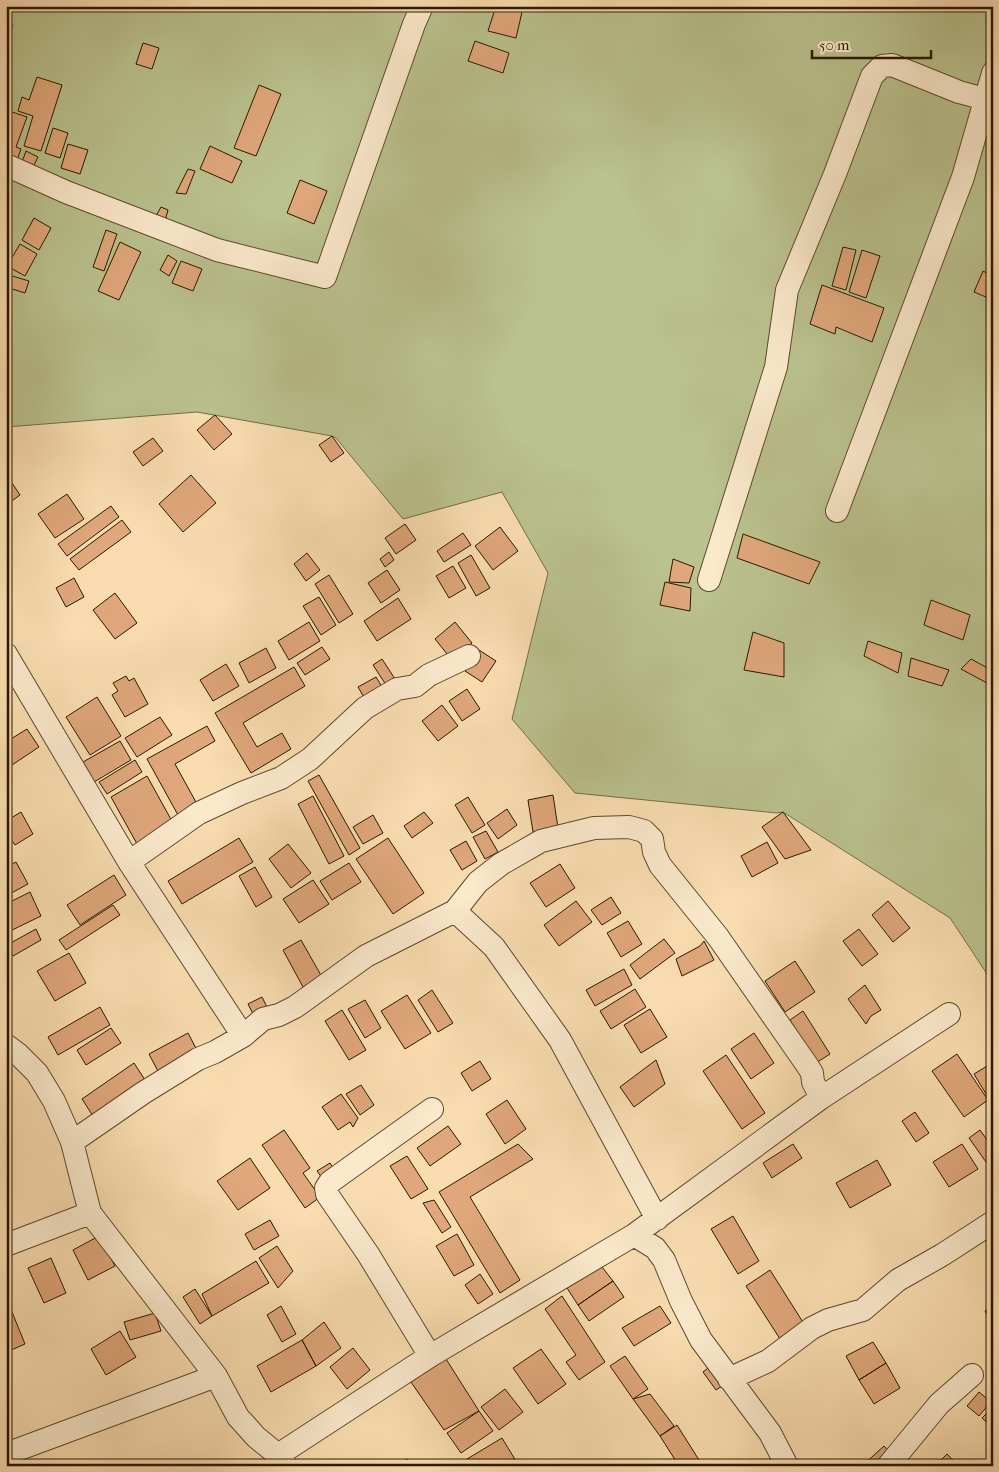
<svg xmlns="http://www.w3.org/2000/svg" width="999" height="1472" font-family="'IM FELL French Canon',serif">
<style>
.green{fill:#bac28e;stroke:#726d47}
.building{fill:#dfa77b;stroke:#2b1800}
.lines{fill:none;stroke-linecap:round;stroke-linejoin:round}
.minor-casing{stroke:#5e492c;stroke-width:24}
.minor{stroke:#fbe9cc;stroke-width:22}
</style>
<rect width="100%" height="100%" fill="#f9ddb0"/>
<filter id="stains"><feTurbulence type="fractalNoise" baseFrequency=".004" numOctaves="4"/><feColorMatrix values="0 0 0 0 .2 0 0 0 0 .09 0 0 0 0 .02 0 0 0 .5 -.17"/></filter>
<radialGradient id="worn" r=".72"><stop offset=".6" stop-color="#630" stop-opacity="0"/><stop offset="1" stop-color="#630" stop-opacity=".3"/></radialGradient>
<path class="green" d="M6,6H993V983L950,918L783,812L777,813L575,793L512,719L548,573L502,492L403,519L336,438L332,436L197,412L6,427Z"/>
<path class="building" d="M496,6L522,12L516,38L488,31Z
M511,6H524L522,12Z
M6,23L13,25L6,44Z
M475,41L509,53L503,73L468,61Z
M143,43L159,48L152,69L136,64Z
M37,77L62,85L41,151L24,146L33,116L18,111L22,97L29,100Z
M259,85L281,94L256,156L234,148Z
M12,112L27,117L16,147L21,149L16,163L6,159V128Z
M53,128L68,133L60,158L45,153Z
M68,144L88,150L80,174L61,168Z
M210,146L242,161L232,183L200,169Z
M26,151L38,157L33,167L22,162Z
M188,169L195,171L186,194L176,193Z
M300,180L327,191L314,224L287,213Z
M161,207L168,210L165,221L156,216Z
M34,218L51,228L39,250L22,240Z
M106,230L117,234L104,271L93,267Z
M120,242L141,252L119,300L98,291Z
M20,244L37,254L25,276L7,266Z
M843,247L856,250L846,290L832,286Z
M862,250L880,256L866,298L849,292Z
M168,255L177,261L169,276L160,270Z
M181,261L202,269L193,291L172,283Z
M983,271L993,276V300L974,292Z
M9,275L29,281L25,293L6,287Z
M822,285L884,308L872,342L836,327L835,334L810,324Z
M215,415L232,434L214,450L197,430Z
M332,436L344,453L331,462L319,445Z
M153,438L163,451L143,466L133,452Z
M191,475L216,503L183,532L159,504Z
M8,477L20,495L9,503L6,499V478Z
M67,494L84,519L55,538L38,514Z
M111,506L119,517L67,556L58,544Z
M122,520L131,532L79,570L70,559Z
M405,524L416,540L396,554L385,538Z
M500,527L518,551L493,570L475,546Z
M463,533L471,545L444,562L437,551Z
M743,534L820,562L809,584L737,558Z
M389,552L394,560L385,567L380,559Z
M307,553L320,570L306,581L294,564Z
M471,555L490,588L476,596L458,563Z
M673,559L694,567L689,583L669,582Z
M453,566L466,588L449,598L436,576Z
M387,570L400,590L381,603L368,583Z
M329,575L353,614L339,623L315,584Z
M74,578L84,597L66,607L56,588Z
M665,582L691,588L690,611L660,605Z
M115,593L137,623L115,639L93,610Z
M319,597L336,625L321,635L303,606Z
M398,598L411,619L377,641L364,621Z
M931,600L970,615L963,640L924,625Z
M309,622L320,641L289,660L278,641Z
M455,622L472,643L452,660L435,639Z
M753,632L784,643V677L744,670Z
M868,641L902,653L898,673L864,656Z
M322,647L330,659L305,675L297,663Z
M266,648L276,668L249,683L239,663Z
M479,650L496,661L482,682L465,671Z
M911,658L949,670L942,686L908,676Z
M382,659L397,682L388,688L373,665Z
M971,659L993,671V676L987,683L961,669Z
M226,664L239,686L213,701L200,680Z
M294,667L305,686L243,723L257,747L282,733L291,749L251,773L215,713Z
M126,676L129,681L134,678L148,704L125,717L112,695L118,691L113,683Z
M376,677L384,690L366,701L358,687Z
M467,689L480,709L462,721L449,701Z
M97,697L121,736L90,755L66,717Z
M442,705L458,726L438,741L422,721Z
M160,717L172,735L137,757L125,738Z
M207,726L215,741L175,764L197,804L178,815L147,759Z
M27,729L39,747L6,769V742Z
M120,741L131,760L94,782L83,762Z
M135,760L142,772L107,794L99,782Z
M319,775L360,848L349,855L308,781Z
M147,776L173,823L137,844L111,797Z
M553,795L558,828L533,832L528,800Z
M313,796L344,856L329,864L298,804Z
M468,797L485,825L472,833L455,805Z
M507,809L517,825L498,839L487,823Z
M21,812L33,834L15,845L6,831V821Z
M424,812L433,823L412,838L404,826Z
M783,812L811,850L785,859L762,827Z
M373,815L383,833L363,844L353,827Z
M486,831L498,852L485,859L473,837Z
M239,838L253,862L182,904L168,881Z
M388,838L424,893L393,914L356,859Z
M6,840L11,848L6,851Z
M466,841L477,861L462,870L450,850Z
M767,842L778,863L752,877L741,856Z
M288,844L311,873L291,888L269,859Z
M16,862L28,884L6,896V867Z
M349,863L361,882L332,900L320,881Z
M560,864L575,888L546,907L530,883Z
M255,867L272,897L256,907L239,876Z
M114,875L126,895L80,925L67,905Z
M313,880L329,904L299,923L283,899Z
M30,892L41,916L8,932L6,927V904Z
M611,897L621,913L602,925L591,910Z
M576,901L592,922L559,946L544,925Z
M888,901L910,928L893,942L872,915Z
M113,905L120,915L66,950L59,940Z
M628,921L642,944L621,957L607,933Z
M36,929L41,940L13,956L7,945Z
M859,929L878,954L862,966L843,941Z
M664,939L675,953L640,979L630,965Z
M301,940L322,977L303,987L283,950Z
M704,941L714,960L682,976L676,959L700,946Z
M69,953L86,983L55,1001L37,971Z
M795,961L815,992L785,1012L765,981Z
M624,969L632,985L595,1006L586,990Z
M865,985L881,1010L871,1016L866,1024L848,999Z
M635,989L646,1007L611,1029L600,1011Z
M432,990L453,1023L438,1032L418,1000Z
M407,995L431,1033L405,1049L381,1011Z
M262,997L267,1007L253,1014L248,1004Z
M365,1000L381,1028L365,1038L348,1009Z
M100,1007L110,1025L58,1055L48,1037Z
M650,1009L667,1037L641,1053L624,1025Z
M342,1010L366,1050L349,1060L325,1021Z
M803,1011L830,1054L816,1063L790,1020Z
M111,1028L121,1043L86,1065L77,1050Z
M993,1031V1042L988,1033Z
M188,1033L200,1056L161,1077L149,1054Z
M754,1033L774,1063L751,1079L731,1049Z
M957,1054L988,1100L964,1117L932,1071Z
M726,1055L765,1113L742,1129L703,1071Z
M656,1060L665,1084L634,1107L620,1087Z
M480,1061L491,1079L472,1091L461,1073Z
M134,1063L145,1080L93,1116L82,1099Z
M992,1063L993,1064L992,1104L974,1074Z
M361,1085L374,1105L360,1115L346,1094Z
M341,1094L358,1118L353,1127L350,1122L338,1130L322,1107Z
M507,1100L526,1129L505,1144L486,1114Z
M915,1112L929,1133L916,1142L902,1121Z
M448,1126L461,1144L430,1166L417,1148Z
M284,1130L310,1168L303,1173L320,1197L305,1208L262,1145Z
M980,1130L993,1148V1157L986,1162L969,1138Z
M518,1144L533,1159L470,1197L520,1280L500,1293L439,1192Z
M793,1144L802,1158L772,1178L763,1163Z
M962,1144L978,1169L949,1187L933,1162Z
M407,1156L428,1189L411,1199L390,1166Z
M250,1158L270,1188L238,1210L217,1181Z
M877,1160L891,1185L850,1208L836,1183Z
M330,1163L337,1174L325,1182L317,1171Z
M434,1200L451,1227L442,1233L423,1203Z
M733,1216L759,1261L738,1274L711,1229Z
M270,1220L279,1236L254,1250L245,1234Z
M457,1234L474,1265L454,1276L436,1246Z
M99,1236L115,1266L88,1280L73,1250Z
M277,1246L293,1271L278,1288L259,1258Z
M51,1258L66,1293L44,1303L28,1268Z
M256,1261L269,1283L212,1316L202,1294Z
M602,1267L613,1281L578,1305L567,1288Z
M770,1270L806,1327L782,1342L746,1286Z
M480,1274L493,1294L478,1304L465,1285Z
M613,1281L624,1297L589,1321L578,1305Z
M195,1289L212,1316L200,1324L183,1297Z
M562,1296L605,1362L579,1380L566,1362L576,1355L545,1309Z
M993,1305V1317L990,1319L985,1311Z
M281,1306L296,1334L282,1342L267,1315Z
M660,1306L671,1323L634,1346L622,1328Z
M10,1307L25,1344L9,1351L6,1344V1308Z
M155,1313L161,1331L130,1340L124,1322Z
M324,1322L341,1348L316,1366L302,1340Z
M120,1331L136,1357L106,1375L91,1349Z
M302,1340L316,1366L271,1392L257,1366Z
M873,1342L886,1363L859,1380L846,1356Z
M353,1348L370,1370L347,1389L330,1367Z
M541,1349L566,1384L538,1404L513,1368Z
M625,1356L648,1389L633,1399L610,1366Z
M446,1359L479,1411L444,1430L411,1382Z
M886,1363L900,1388L874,1404L859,1380Z
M712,1365L725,1384L716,1390L703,1372Z
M505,1389L523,1412L499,1430L481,1407Z
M979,1392L991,1402L979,1416L967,1406Z
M650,1394L674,1426L660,1436L633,1399Z
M993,1407V1428L982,1418Z
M479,1411L493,1431L461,1453L447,1433Z
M677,1425L699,1460L690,1466H679L660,1436Z
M502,1438L516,1461L508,1466H471L467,1459Z
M884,1446L892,1455L880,1466H862Z
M947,1454L959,1466H935Z
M407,1459L411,1466H396Z"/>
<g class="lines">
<g class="minor-casing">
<path id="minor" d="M6,165L66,192L217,250L325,277L414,24L422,6
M837,511L963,177L993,73
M709,580L776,367L787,290L835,174L872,76L882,66L892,65L959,92L985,99
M6,654L129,862L243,1036
M129,862L199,813L242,793L281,778L310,759L365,708L397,689L415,686L429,675L469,656
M455,911L494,947L560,1040L657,1219
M6,1045L18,1054L37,1073L54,1101L72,1142L90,1213L216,1376L238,1417L256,1437L278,1455L286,1466
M72,1142L143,1093L198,1059L215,1052L243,1036L263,1019L279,1015L295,1007L366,956L455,911L478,882L501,864L541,841L594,828L629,827L644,831L652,839L654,852L660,865L718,937L807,1065L812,1073L813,1082L821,1098
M634,1235L655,1248L664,1260L681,1301L701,1340L770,1433L787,1466
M6,1245L90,1213
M430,1356L368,1254L327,1194L326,1188L330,1182L432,1109
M729,1379L768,1361L812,1328L828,1320L863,1310L898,1280L942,1255L993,1222
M6,1454L216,1376
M278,1455L430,1356L634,1235L821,1098L949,1014
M888,1466L939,1404L972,1375"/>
</g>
<use href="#minor" class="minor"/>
</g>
<rect width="999" height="1472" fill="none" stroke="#f9ddb0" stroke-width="25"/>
<rect x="8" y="8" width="984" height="1457" fill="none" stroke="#2b1800" stroke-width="2.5"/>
<rect x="12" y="12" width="974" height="1447" fill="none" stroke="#2b1800"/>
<path d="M812 50v8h119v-8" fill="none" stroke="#2b1800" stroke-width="2.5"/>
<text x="819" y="50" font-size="15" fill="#2b1800" stroke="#fbe9cc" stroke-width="4" paint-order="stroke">50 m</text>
<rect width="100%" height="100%" filter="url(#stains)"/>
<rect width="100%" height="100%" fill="url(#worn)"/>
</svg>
